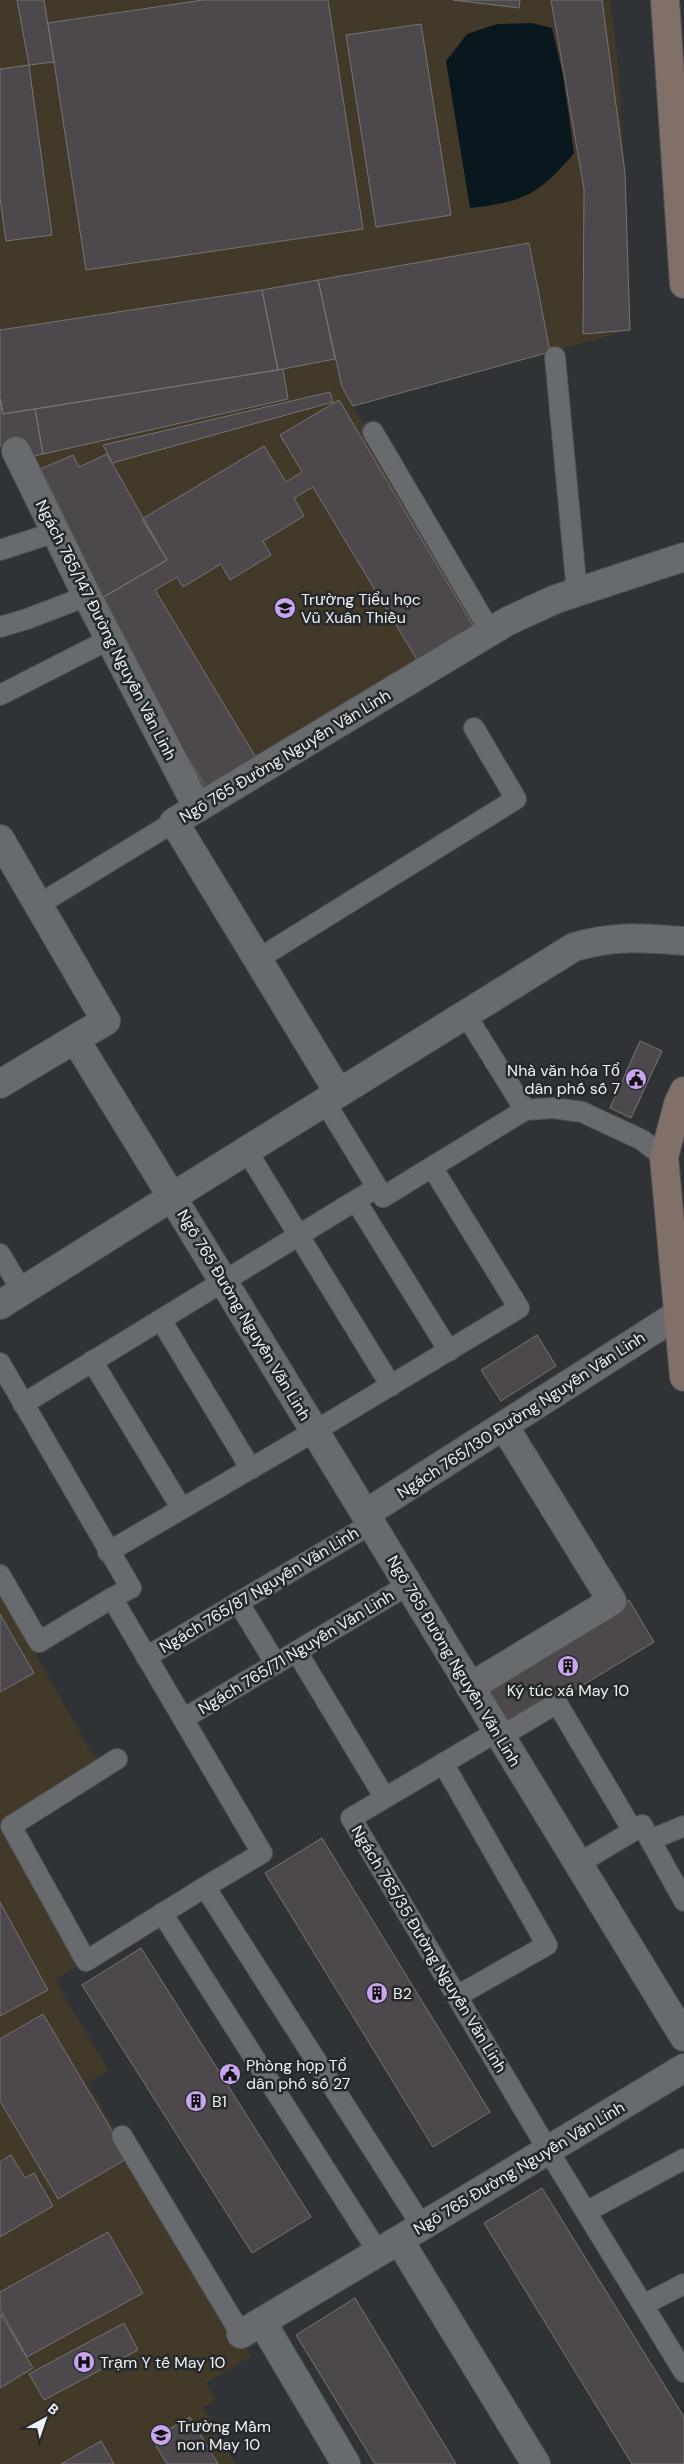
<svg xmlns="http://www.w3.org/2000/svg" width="684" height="2464" font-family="'DM Sans',sans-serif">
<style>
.industrial{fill:#423928}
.water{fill:#09181e}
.building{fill:#4c484b;stroke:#777375}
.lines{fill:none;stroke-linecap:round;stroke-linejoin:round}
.lane-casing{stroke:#505254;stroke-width:22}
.street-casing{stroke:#505254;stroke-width:30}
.secondary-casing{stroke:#505254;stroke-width:30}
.lane{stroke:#676b6e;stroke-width:20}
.street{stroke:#676b6e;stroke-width:28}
.secondary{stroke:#807068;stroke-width:28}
.labels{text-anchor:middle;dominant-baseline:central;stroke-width:5;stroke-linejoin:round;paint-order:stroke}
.poi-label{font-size:16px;fill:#eef0f2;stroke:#26292c;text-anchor:start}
.street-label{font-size:16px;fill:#eef0f2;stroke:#26292c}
</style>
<rect width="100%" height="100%" fill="#303336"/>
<path class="industrial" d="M0,0H610L618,62L625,173L630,330L353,406L486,630L206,800L17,445L0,446Z
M0,1592L99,1766L3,1826L79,1964L55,1980L108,2070L87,2083L251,2356L206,2383L216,2400L203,2407L236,2464H0Z"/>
<path class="water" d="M532,23L552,28L563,75L574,153C539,195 523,202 470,208L446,61L467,34L497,24Z"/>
<path class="building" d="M17,0H44L54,62L29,65Z
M203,0H328L363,229L86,270L48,23Z
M453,0H520L519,8Z
M551,0H602L625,173L630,330L583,334L584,189Z
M421,24L451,215L376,227L346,35Z
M29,65L52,235L6,241L0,198V69Z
M529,243L550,352L353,406L342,387L318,280Z
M318,280L335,359L278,370L262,290Z
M262,290L278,370L3,414L0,398V330Z
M283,369L288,399L43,454L35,409Z
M330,392L333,402L112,463L103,445Z
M0,398L3,414L35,409L43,454L21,459L17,444L0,446Z
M339,400L478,634L422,668L313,487L294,498L304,516L263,541L271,555L230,580L221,564L183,587L177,577L155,590L261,766L211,796L95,602L167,560L142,519L264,446L286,482L302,472L280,435Z
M107,454L167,560L95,602L33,472L73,455L79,467Z
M640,1041L662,1051L631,1118L610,1108Z
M537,1335L556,1366L501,1401L481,1370Z
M629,1600L654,1642L507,1731L481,1690Z
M0,1614L34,1673L0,1692Z
M322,1838L490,2112L433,2147L265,1873Z
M0,1902L48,1990L0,2016Z
M141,1948L311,2217L252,2253L82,1985Z
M43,2014L128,2158L58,2199L0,2101V2039Z
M11,2155L25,2178L34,2173L53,2206L0,2237V2162Z
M542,2188L684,2417V2464H632L484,2223Z
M108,2232L143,2293L27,2357L0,2309V2292Z
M355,2298L456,2464H375L296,2335Z
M0,2313L33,2368L0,2388Z
M124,2323L138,2350L44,2400L29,2374Z
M190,2417L218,2464H167L152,2439Z
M101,2441L114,2464H61Z"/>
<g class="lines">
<g class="lane-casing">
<path id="lane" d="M555,357L577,593
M373,432L490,631
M0,550L56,532
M0,627L27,619L87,596
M0,695L110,639
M38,905L174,822
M258,959L516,799L474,728
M466,1015L525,1110
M325,1102L383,1197L525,1110L553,1108L582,1112L642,1140L664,1157
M247,1151L391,1386
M356,1201L449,1351
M0,1254L22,1291
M161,1320L251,1469
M92,1361L182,1509
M0,1363L131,1588L112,1598L262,1853L205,1887
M23,1404L376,1188
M108,1552L315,1431L519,1308L432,1167
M0,1575L39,1642L112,1598
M238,1602L276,1664
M297,1652L385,1798
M146,1657L371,1524
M183,1719L408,1585
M498,1731L351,1818L548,2150L684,2372
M500,1737L557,1703L633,1831L642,1825L684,1901
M117,1759L11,1826L86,1961L205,1887L422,2226
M443,1763L547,1945L457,1996
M650,1840L684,1826
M578,1864L633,1831
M162,1913L378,2252
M122,2136L241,2334
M586,2212L684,2159
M643,2305L684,2284"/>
</g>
<g class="street-casing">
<path id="street" d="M16,451L87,596L198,808
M684,557L556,599L508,621L174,822L339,1093L172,1197L684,2037
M0,839L106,1021L75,1039
M0,1084L75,1039L172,1197L0,1305
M339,1093L574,947C616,935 642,938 684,941
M365,1514L677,1315
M470,1687L612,1601L504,1426
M262,2322L346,2464
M241,2334L399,2240
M536,2464L399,2240L684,2068"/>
</g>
<g class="secondary-casing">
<path id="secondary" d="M665,0L684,284
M684,1091L678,1104L664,1157L684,1377"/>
</g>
<use href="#lane" class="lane"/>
<use href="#street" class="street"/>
<use href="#secondary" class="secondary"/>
</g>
<defs>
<g id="school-disc" transform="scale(1.125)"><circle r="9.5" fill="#c8a5ee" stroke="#26292c"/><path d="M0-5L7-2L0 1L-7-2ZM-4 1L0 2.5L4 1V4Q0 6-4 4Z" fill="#111"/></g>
<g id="civic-disc" transform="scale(1.125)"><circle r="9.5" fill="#c8a5ee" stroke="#26292c"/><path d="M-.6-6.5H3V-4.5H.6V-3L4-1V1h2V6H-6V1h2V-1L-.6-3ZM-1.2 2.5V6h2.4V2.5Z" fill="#111"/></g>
<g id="building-disc" transform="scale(1.125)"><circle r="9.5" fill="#c8a5ee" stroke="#26292c"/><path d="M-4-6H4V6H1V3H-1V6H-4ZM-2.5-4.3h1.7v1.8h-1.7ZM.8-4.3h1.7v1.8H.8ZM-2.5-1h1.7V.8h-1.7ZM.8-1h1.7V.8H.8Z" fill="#111"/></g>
<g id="hospital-disc" transform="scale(1.125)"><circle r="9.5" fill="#c8a5ee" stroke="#26292c"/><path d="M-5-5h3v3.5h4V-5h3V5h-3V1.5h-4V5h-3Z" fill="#111"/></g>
</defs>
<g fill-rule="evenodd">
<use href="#school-disc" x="285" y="608"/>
<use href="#civic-disc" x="636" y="1079"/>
<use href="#building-disc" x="568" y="1666"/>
<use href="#building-disc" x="377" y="1993"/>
<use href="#civic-disc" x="230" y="2074"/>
<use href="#building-disc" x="196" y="2101"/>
<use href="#hospital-disc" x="84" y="2362"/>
<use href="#school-disc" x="161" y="2435"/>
</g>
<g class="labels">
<g class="poi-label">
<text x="301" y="599">Trường Tiểu học<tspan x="301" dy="18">Vũ Xuân Thiều</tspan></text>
<text x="620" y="1070" text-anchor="end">Nhà văn hóa Tổ<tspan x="620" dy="18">dân phố số 7</tspan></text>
<text x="568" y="1690" text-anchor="middle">Ký túc xá May 10</text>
<text x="393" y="1993">B2</text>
<text x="246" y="2065">Phòng họp Tổ<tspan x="246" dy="18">dân phố số 27</tspan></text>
<text x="212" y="2101">B1</text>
<text x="100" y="2362">Trạm Y tế May 10</text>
<text x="177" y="2426">Trường Mầm<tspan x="177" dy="18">non May 10</tspan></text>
</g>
<g class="street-label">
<text transform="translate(106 630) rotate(63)">Ngách 765/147 Đường Nguyễn Văn Linh</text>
<text transform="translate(285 756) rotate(-31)">Ngõ 765 Đường Nguyễn Văn Linh</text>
<text transform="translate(244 1315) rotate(59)">Ngõ 765 Đường Nguyễn Văn Linh</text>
<text transform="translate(521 1415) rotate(-33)">Ngách 765/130 Đường Nguyễn Văn Linh</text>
<text transform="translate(259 1590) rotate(-31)">Ngách 765/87 Nguyễn Văn Linh</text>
<text transform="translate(296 1652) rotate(-31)">Ngách 765/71 Nguyễn Văn Linh</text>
<text transform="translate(454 1661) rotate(59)">Ngõ 765 Đường Nguyễn Văn Linh</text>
<text transform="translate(429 1949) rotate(59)">Ngách 765/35 Đường Nguyễn Văn Linh</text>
<text transform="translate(519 2168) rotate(-31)">Ngõ 765 Đường Nguyễn Văn Linh</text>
</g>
</g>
<g transform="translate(45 2419) rotate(40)" stroke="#26292c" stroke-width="4" paint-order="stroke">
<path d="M0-4L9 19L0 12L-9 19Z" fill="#eef0f2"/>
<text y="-8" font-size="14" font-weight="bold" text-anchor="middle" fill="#eef0f2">B</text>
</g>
</svg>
